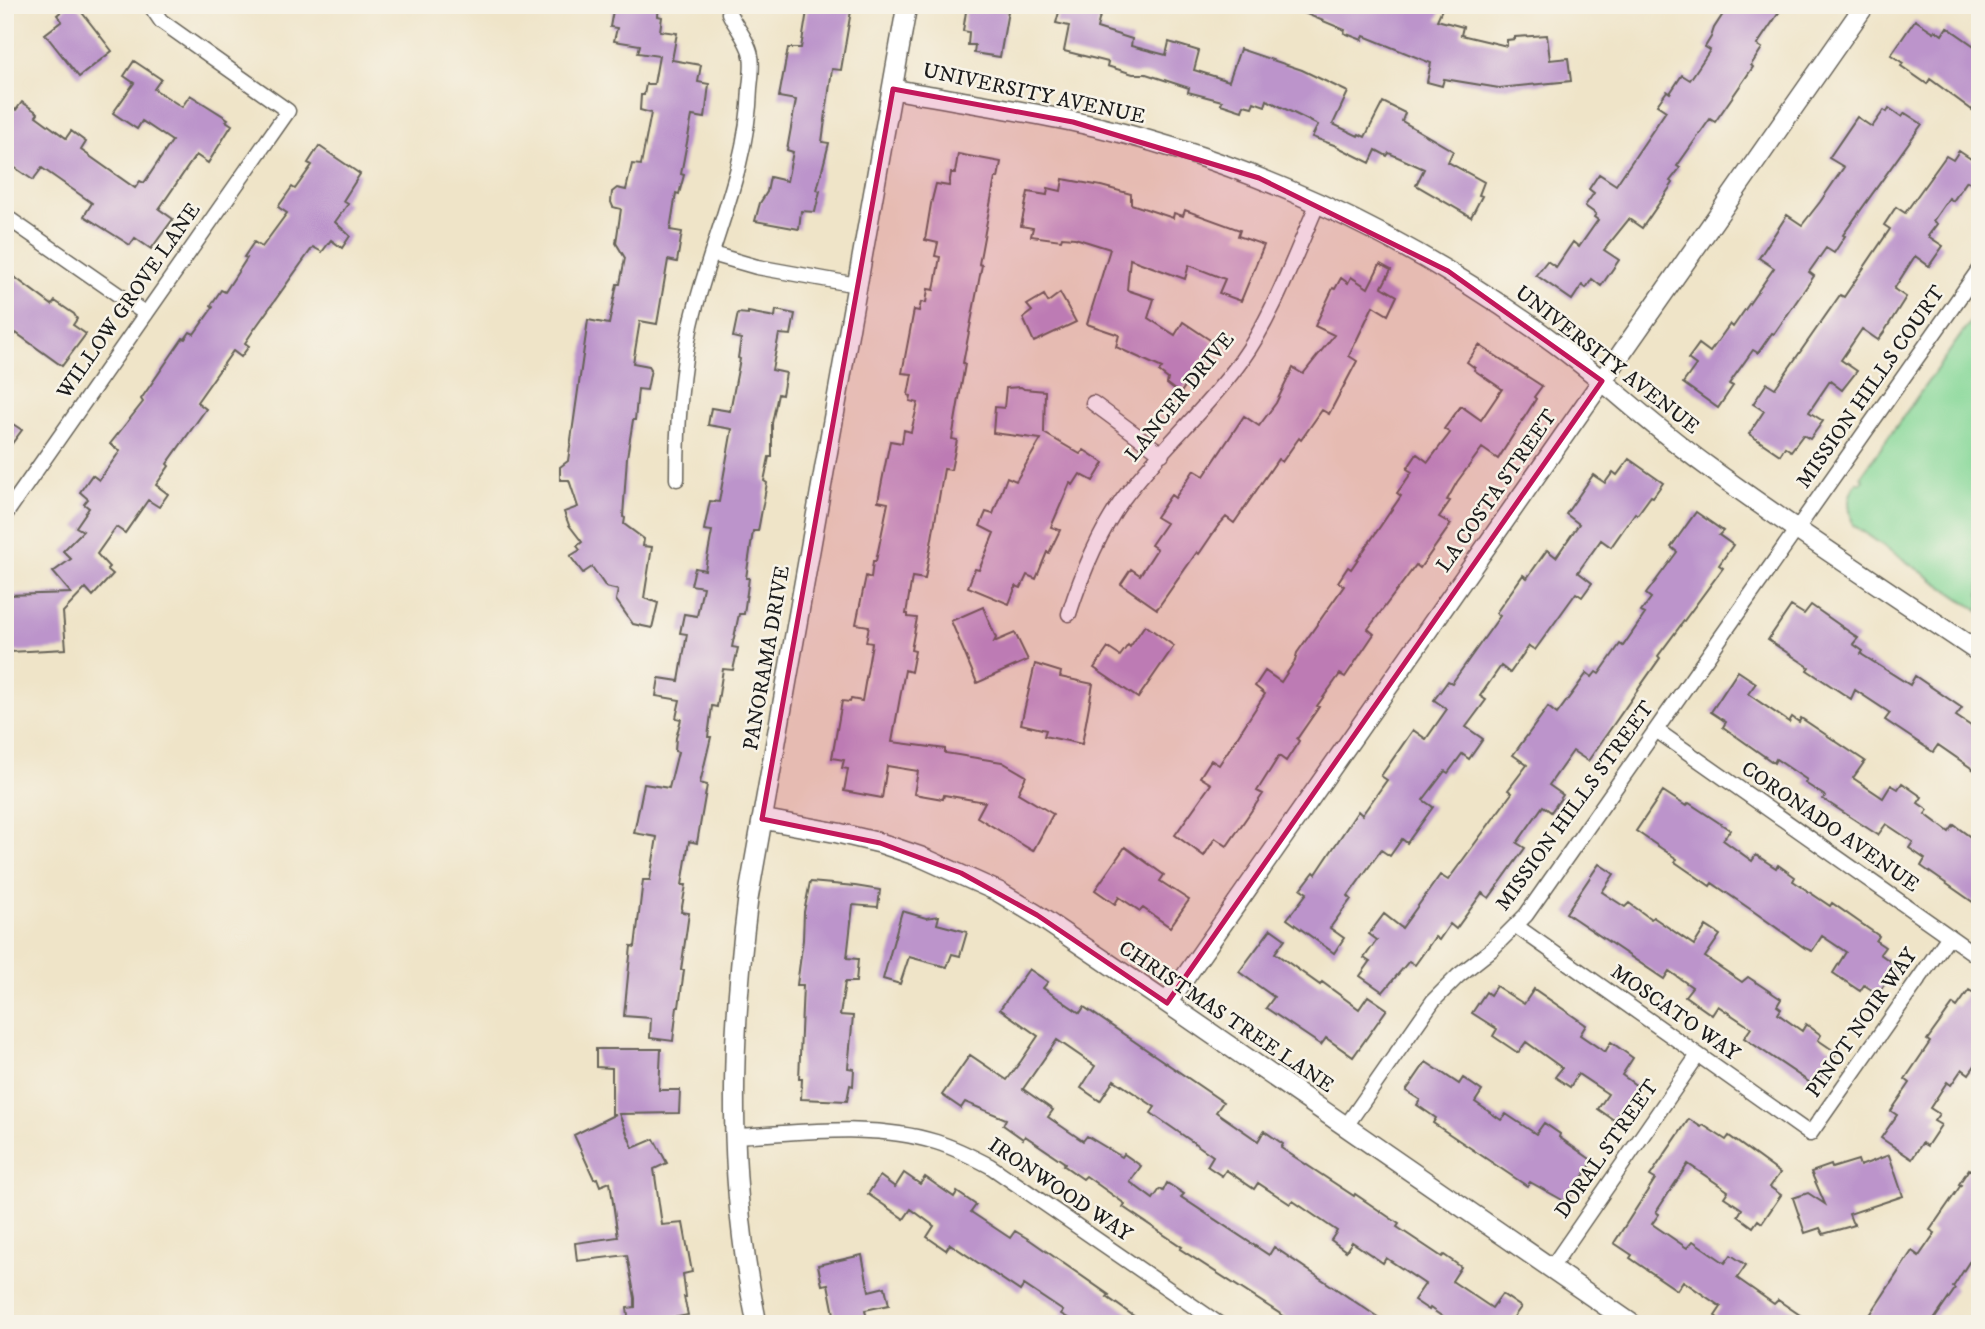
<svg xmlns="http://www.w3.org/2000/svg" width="1985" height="1329" font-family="'IM FELL DW Pica',serif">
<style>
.green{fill:#87d899;stroke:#527a5a;stroke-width:2}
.building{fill:#bc94cb}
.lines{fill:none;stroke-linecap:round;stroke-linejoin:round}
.street-casing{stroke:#666258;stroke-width:17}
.secondary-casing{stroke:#666258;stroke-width:22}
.street{stroke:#fff;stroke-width:14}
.secondary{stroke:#fff;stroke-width:19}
.marked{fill:#c2185b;fill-opacity:0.2;stroke:#c2185b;stroke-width:5;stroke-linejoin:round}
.labels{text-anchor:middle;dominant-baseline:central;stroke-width:5;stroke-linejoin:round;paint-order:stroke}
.street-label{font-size:21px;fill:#1c1c1c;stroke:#f7f3e8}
</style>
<rect width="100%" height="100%" fill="#f7f3e8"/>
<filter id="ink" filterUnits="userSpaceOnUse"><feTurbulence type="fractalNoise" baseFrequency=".0143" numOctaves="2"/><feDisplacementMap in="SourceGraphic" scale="14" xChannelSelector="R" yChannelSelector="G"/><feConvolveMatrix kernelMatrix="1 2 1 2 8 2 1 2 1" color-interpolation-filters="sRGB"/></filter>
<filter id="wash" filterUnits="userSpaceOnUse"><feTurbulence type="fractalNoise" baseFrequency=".00686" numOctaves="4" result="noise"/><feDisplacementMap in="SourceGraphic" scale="28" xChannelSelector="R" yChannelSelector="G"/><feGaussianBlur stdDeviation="1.57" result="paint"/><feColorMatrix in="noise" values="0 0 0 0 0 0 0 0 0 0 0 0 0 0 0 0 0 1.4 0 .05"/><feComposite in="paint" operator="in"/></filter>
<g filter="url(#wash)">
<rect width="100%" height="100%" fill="#efe4c8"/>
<path class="green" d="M1978,311L1980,312V612L1853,525C1849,506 1845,499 1857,482L1860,483L1863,479L1861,476Z"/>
<g id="blocks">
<path class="building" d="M69,5H76L112,51L79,77L45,34L62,21L57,15Z
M614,5H659L658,16L662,17L660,31L677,33L672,60L701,65L698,82L709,84L705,118L692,116L681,174L684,175L679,194L676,193L670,230L682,232L677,262L668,260L657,324L640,321L633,363L649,366L651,369L647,390L638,389L635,420H633L627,457L623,517L625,518L624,524L644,539L643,546L652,547L644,598L658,603L652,628L633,624L616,600L618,590L606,587L592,567L583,573L570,556L580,550L577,546L582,542L569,525L564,512L578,507L569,480H560V467L568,461L588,320L609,324L617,284H620L625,258L616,243L621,209L613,207L611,202L612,192L617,188L626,190L632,164L641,165L651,113L640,110L641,95H644L646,84H654L659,56L638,53L640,45L614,41L617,28L610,27Z
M808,5H852L841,70L832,69L822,142L829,143L817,190L820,191L815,212L801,211L799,229L755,221L760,203L767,192L770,177L787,181L793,152L787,150L796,100L779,97L788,48H801Z
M967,5H1003V10L1008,11L1000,57L974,53L975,45H968L969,32L963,31Z
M1061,5L1101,12L1097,28L1132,39L1131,46L1166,55L1169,42L1199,51L1194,70L1229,81L1240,49L1302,70L1348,92L1333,124L1358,136L1359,134L1365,137L1383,102L1405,113L1402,121L1453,151L1448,162L1484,182L1479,195L1482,196L1471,217L1416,185L1424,169L1389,153L1387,156L1376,150L1370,163L1334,145L1312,137L1318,125L1267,100L1265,106L1254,102L1252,107L1244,105L1242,111L1221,104L1222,101L1188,92L1189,88L1146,74H1133L1107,66L1108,62L1064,51L1069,26L1056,23Z
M1285,5H1433L1442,9L1437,20L1463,27L1461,35L1507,46V40L1515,39V37L1547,35L1550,60L1568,58L1571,81L1499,88L1444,79L1442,86L1427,82L1431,63L1364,36L1362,40L1344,33L1345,30Z
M1729,5H1784L1757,45L1762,48L1751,65L1753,67L1715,122L1710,119L1677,166L1680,168L1670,181L1673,183L1642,228L1629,219L1604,250L1619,260L1601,286L1592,279L1586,288L1582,285L1572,300L1536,275L1547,261L1556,267L1573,242L1579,247L1598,220L1594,217L1596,214L1585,206L1594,193L1589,189L1599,174L1616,185L1666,111L1657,105L1667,91L1670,93L1682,75L1690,80L1710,50L1705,47L1711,37L1714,28Z
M1915,20L1934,32L1935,30L1942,35L1947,27L1980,50V111L1974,107L1972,110L1930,79L1927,84L1901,66L1903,63L1891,55Z
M134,61L161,79L154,89L182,107L190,95L228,119L226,121L232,125L208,163L196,155L159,209L173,219L151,249L135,238L130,245L84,216L92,203L42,168L33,180L5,161V103L16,110L22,102L38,113L36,116L66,138L71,131L86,142L81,150L135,188L140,181L144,183L172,141L142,121L137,129L113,113L134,83L124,76Z
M1889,108L1902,117L1905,113L1922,124L1843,235L1845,236L1834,253L1826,248L1809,272L1814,276L1774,334L1772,333L1758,353L1753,350L1729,384L1733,386L1718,408L1683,383L1696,365L1688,359L1699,344L1710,352L1730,324L1733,327L1774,268L1759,258L1787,215L1802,225L1820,202L1844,167L1829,158L1857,117L1872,127L1884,110L1887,112Z
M319,146L360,174L343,201L348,204L335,222L350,236L342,248L331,240L322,252L313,247L253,331L245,343L249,346L241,357L233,351L197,402L206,409L167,464L169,466L156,485L168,494L159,507L148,500L125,533L116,527L97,554L109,567L107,569L113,574L93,596L86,588L63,612L66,649L10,652L7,595L71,593L53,572L71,559L63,551L83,531L76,527L89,508L84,504L88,499L80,492L92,475L99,480L120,451L110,444L143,402L141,399L183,338L185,339L190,332L194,334L213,307L211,305L221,290L225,292L247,258L244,257L254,242L262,247L287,213L278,207L292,187L295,189L312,165L308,163Z
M1959,151L1980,165V190L1967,181L1953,201L1949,198L1933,221L1937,224L1928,236L1943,246L1929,266L1915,256L1894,289L1906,297L1884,332L1878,340L1862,329L1841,360L1857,371L1842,390L1830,381L1809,412L1823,421L1810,439L1803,435L1791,451L1785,447L1780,455L1749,434L1764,411L1753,404L1767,383L1775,388L1840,295L1844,297L1890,229L1884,225L1896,207L1905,213L1946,156L1953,160Z
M958,154L1001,162L998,178H995L979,264L982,265L963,363L965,364L953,433L952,439L957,440L951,470L944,469L925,579L912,577L906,614H908V617L917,618L911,650L915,651L911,672L905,670L892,742L945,749V753L1002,762L1026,776L1018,793L1053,814L1033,851L977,817L985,802L944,795L943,799L914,794L918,771L887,766L882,798L844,791L848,769L842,768L844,760L832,758L842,701L850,702L851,699L862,701L872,643L866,642L869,626L856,624L866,576L871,578L873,561H876L888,503L878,501L890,441L902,443L904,430L911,432L918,403L910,401L911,396L908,395L912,374L902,373L914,310L919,311L921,302L926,303L928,289L934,290L940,257L935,256L938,243L925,240L931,204L936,184L949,186L951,173H955Z
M1063,179L1101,186L1131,194V204L1173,218L1174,213L1183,216L1185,210L1240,230L1238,236L1264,245L1241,301L1219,293L1225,279L1189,265L1185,279L1130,259L1127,290L1154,299L1148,318L1175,335L1183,322L1213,342L1180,394L1167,384L1168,379L1159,372L1162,368L1116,347L1119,335L1087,324L1110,249L1075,238L1062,237L1061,240L1031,236L1033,228L1021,226L1028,192L1047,195L1048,188L1061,191Z
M1380,264L1391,270L1382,287L1397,296L1388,315L1373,306L1349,356L1357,361L1329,414L1322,410L1301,440L1299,438L1282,462L1278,459L1234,523L1226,517L1218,526L1199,554L1197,552L1157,609L1121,584L1131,569L1140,575L1157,549L1151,545L1166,523L1156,517L1171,495L1175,498L1194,470L1204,476L1244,416L1259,426L1276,403L1293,368L1303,374L1334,335L1315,326L1333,288L1335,289L1341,278L1348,283L1351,277L1368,288Z
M5,270L52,305L55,301L74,314L77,319L73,325L86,334L62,366L16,333L5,349Z
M1060,293L1076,322L1034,342L1023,318L1032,311L1027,305L1044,295L1048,302Z
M776,310L795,314L791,335L779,334L772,370L786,373L782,395L778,394L772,423V457H769L764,481L767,483L758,531H753L746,578H749L744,614H739L732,647L738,648L733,670L723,669L717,707L712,706L708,737H711L700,783L707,785L697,843L689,841L682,885H686L681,912L689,913L681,970H684L679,1007H677L673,1041L650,1038L651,1018L624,1016L631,946L635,947L643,880H650L657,837L634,833L644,784L669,788L678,752L675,751L676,738L681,719L676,718L680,700L656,696L659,678L679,681L687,634L680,633L684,614L697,616L703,587L691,585L695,568L705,570L712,531L704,530L710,501L719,502L732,429L708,425L711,408L730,411L740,359L738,358L741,339L733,337L738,313L748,314V312L775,317Z
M1479,345L1542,386L1534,397L1536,399L1498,459L1482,448L1457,482L1447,500L1450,501L1439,517L1451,524L1420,568L1416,565L1368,629L1374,634L1345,677L1340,674L1317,706L1319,707L1297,739L1299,741L1286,761L1279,756L1257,791L1263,794L1227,846L1215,838L1204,856L1175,835L1211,784L1200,777L1211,760L1219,765L1265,694L1255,686L1265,671L1281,682L1295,661L1297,653L1344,586L1338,582L1348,567L1351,569L1401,496L1397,493L1412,472L1407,469L1417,454L1428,462L1450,433L1444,429L1461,406L1481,420L1502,389L1474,370L1475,368L1467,362Z
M1021,387L1024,389L1045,391L1044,433L1080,454L1084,450L1104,463L1093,481L1080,474L1073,485L1070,483L1051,527L1060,530L1049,553L1047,552L1036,579L1027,575L1021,588L1016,586L1009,604L968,587L975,569L979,570L994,533L980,526L986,512L993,514L1007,477L1016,481L1041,439L993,433L995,407L1004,408L1006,388Z
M5,419L22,430L5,453Z
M1629,459L1663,483L1653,497L1651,496L1637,515L1635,513L1611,547L1601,540L1578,572L1592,583L1582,597L1576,593L1535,650L1529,646L1510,673L1501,666L1480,696L1486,700L1466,727L1483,739L1469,759L1462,754L1448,773L1445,771L1423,800L1433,807L1407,843L1402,839L1390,856L1381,850L1348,896L1351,899L1330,928L1344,938L1334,953L1287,919L1307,893L1301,889L1314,872L1316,874L1358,811L1362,815L1387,780L1381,776L1413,730L1426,739L1447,709L1434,700L1448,681L1452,683L1500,616L1496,613L1523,575L1527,578L1547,550L1556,557L1579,524L1566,514L1593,475L1605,483L1613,472L1617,475Z
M1696,512L1723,531L1719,535L1733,545L1719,565L1723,568L1658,656L1660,658L1588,761L1573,751L1549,785L1563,795L1551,812L1543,806L1517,843L1525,848L1489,898L1482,893L1456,929L1450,924L1439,940L1435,937L1415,965L1409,961L1383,992L1360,976L1370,962L1364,958L1377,940L1369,934L1384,914L1402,928L1440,875L1448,880L1512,793L1508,790L1527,765L1513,755L1548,707L1557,714L1587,673L1592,677L1596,672L1599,674L1620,644L1623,646L1645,614L1641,612L1651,598L1646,594L1677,552L1671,547Z
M1811,605L1858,638L1853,644L1863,651L1861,654L1910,685L1915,676L1962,708L1956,716L1980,732V774L1938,745L1933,752L1885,720L1890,713L1855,690L1851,699L1807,670L1809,667L1768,640L1791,606L1804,614Z
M983,607L996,638L994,642L1015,633L1028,660L977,683L951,621Z
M1145,625L1174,646L1138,698L1094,668L1108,648L1120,656L1128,645L1130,647Z
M1035,664L1061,672L1060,677L1093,684L1082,744L1044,736L1046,730L1021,724Z
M1738,671L1756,683L1748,694L1789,722L1792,717L1799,722L1801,718L1865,761L1853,778L1883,798L1891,785L1898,789L1902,783L1922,797L1918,803L1928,810L1925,814L1949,832L1954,825L1980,844V907L1921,866L1925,859L1909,848L1913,842L1886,824L1878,835L1823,799L1825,796L1805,783L1807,780L1776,759L1774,763L1723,727L1726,722L1711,712Z
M1663,791L1686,806L1689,803L1730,830L1723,840L1752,861L1756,855L1776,868L1778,865L1795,877L1793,881L1830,906L1832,903L1879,936L1876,941L1885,947L1880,954L1897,966L1878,994L1864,985L1860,991L1833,973L1846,952L1822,936L1812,951L1805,948L1753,911L1712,883L1710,886L1675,862L1677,859L1636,831Z
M1125,847L1164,875L1160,881L1189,900L1170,927L1143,908L1140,911L1119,897L1115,904L1095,890Z
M1599,864L1614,874L1602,892L1625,907L1629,903L1651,919L1653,917L1694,945L1706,926L1720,935L1705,957L1742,982L1748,977L1781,999L1777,1006L1781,1009L1778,1014L1802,1031L1806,1024L1821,1035L1818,1040L1837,1053L1815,1086L1744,1038L1751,1028L1718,1006L1712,1015L1685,996L1692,987L1669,971L1664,979L1566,913Z
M810,882L855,886L880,890L878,907L853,905L847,958L858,959L856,982H845L840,1015L853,1016L848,1068L854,1069L853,1086L850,1085L847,1101L801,1099L802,1079H799L803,985H797L803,940L804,912Z
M902,911L926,918L939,916L937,924L967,932L960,956L952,954L947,967L909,957L900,984L883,979Z
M1271,929L1285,939L1275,953L1320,985L1322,982L1359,1009L1368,996L1387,1009L1353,1057L1326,1038L1321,1045L1266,1008L1274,997L1239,972Z
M1029,969L1048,982L1043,988L1080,1013L1084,1007L1223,1102L1216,1112L1258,1141L1264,1131L1283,1144L1281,1148L1354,1196L1355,1194L1399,1224L1397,1227L1442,1257L1444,1255L1461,1267L1452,1281L1492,1308L1502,1294L1521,1307L1511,1321L1515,1324H1453L1430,1308L1429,1310L1414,1300L1425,1284L1386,1258L1383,1263L1352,1242L1346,1251L1331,1240L1337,1231L1293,1201L1290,1204L1258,1183L1254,1189L1226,1170L1222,1176L1207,1166L1213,1156L1151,1113L1155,1107L1114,1080L1100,1101L1081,1088L1095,1066L1057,1040L1023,1089L1053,1110L1048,1117L1083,1141L1087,1136L1122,1157L1124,1154L1141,1166L1130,1182L1153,1199L1160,1189L1163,1191L1167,1183L1184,1194L1181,1197L1269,1255L1274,1247L1388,1324H1296L1180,1249L1182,1247L1123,1207L1125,1204L1086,1176L1083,1179L1063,1165L1065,1163L1025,1136L1023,1139L1003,1125L1006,1119L965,1102L961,1108L942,1095L970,1055L1007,1080L1021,1061L1038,1036L1000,1009Z
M1496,986L1524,1004L1534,989L1586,1025L1580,1035L1605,1052L1611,1042L1633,1058L1622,1075L1637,1086L1614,1120L1598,1109L1608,1094L1578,1074L1570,1087L1555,1077L1562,1068L1526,1042L1518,1053L1493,1036L1497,1029L1472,1013L1486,992L1490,995Z
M1969,990L1980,997V1058L1969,1074L1962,1069L1951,1085L1947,1082L1930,1108L1939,1114L1934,1121L1941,1125L1927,1146L1922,1143L1912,1159L1881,1138L1897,1115L1891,1111L1910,1083L1905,1079L1930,1042L1927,1040L1953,1004L1957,1007Z
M596,1049H661L659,1090H680L679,1113L619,1114L633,1148L654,1139L667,1163L654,1169L662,1225L683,1223L692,1272L683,1274L686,1297H684L688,1315L668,1319L669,1324H629L627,1308L635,1307V1298L627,1255L577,1261L575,1243L618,1237L610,1182L600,1186L597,1178L594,1179L574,1135L616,1114H612V1068L596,1067Z
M1426,1062L1459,1084L1463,1078L1482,1091L1475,1102L1501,1120L1506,1114L1536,1134L1544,1123L1560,1134L1559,1137L1593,1161L1566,1202L1530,1182L1527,1186L1433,1123L1436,1118L1417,1105L1420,1100L1406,1091Z
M1689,1119L1701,1127L1703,1125L1726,1140L1729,1136L1780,1173L1770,1187L1781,1195L1762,1223L1758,1220L1753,1227L1738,1216L1742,1209L1724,1197L1728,1191L1688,1164L1656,1212L1659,1214L1652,1224L1687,1248L1693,1241L1725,1263L1731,1255L1746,1265L1737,1278L1774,1304L1778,1300L1813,1324H1726L1715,1316L1721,1307L1683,1281L1677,1290L1630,1258L1632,1255L1614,1243L1655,1179L1650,1176Z
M1889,1155L1903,1196L1849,1214L1852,1222L1855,1225L1823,1234L1820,1228L1805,1233L1793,1198L1808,1193L1825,1204L1811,1172L1831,1165L1832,1168L1858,1160L1860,1166Z
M1969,1169L1980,1177V1253L1974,1261L1971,1259L1953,1287L1955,1289L1931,1324H1864L1912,1251L1919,1256L1935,1233L1930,1230L1961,1185L1959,1184Z
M904,1173L920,1184L925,1177L954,1197L957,1192L976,1205L971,1212L1010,1238L1015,1231L1030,1240L1109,1295L1107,1297L1145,1324H1064L1068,1318L1061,1314L1063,1311L1024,1285L1020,1291L950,1244L946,1250L927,1237L934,1226L911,1209L904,1219L868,1194L880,1176L895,1187Z
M862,1255L869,1291L885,1287L889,1305L865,1310L868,1324H836L828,1284L822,1285L818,1265Z"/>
</g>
</g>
<g filter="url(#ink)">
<use href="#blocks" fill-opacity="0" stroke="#666258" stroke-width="2"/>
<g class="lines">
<g class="street-casing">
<path id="street" d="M5,216L146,314
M712,254L757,267L857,285
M1093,403L1162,454
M677,479C677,427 680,376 691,325C709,246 748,170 750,88C751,78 753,65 751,56C749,42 735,26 729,13
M5,515L288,111L161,21L150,5
M1069,614C1082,573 1098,534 1123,499C1159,450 1206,410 1241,361C1274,315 1295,254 1318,203
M1656,730L1980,958
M1516,926L1810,1134L1949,936
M1346,1126L1433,1001L1458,976L1491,950L1526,915L1980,268
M735,1136C801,1133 872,1122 936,1142C955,1148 973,1157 990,1166L1219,1324
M1551,1268L1698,1055
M1977,1324L1980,1320"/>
</g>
<g class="secondary-casing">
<path id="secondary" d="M893,89C952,100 1012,109 1071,121C1156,139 1241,168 1320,204C1403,242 1482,289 1556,344C1608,383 1654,428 1707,466C1795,531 1889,591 1980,653
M762,819L838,833L880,843L921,857L999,892L1037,915L1167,1003L1632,1324
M1167,1003L1865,5
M757,1324C727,1184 730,1041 748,899L907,5"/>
</g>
<use href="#street" class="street"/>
<use href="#secondary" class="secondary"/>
</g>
</g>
<path class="marked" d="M893,89L1073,122L1259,178L1448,271L1602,381L1167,1003L1037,915L961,873L880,843L762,819Z"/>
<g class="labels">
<g class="street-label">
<text transform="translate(1034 94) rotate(12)">UNIVERSITY AVENUE</text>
<text transform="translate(129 301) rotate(-55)">WILLOW GROVE LANE</text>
<text transform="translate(1607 360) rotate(38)">UNIVERSITY AVENUE</text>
<text transform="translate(1871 387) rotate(-55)">MISSION HILLS COURT</text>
<text transform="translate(1180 397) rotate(-51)">LANCER DRIVE</text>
<text transform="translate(1497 491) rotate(-55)">LA COSTA STREET</text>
<text transform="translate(767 658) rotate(-80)">PANORAMA DRIVE</text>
<text transform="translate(1575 806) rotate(-54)">MISSION HILLS STREET</text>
<text transform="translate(1830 827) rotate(35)">CORONADO AVENUE</text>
<text transform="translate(1675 1013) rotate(35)">MOSCATO WAY</text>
<text transform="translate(1226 1017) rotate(34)">CHRISTMAS TREE LANE</text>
<text transform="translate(1862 1023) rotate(-55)">PINOT NOIR WAY</text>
<text transform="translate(1607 1149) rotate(-55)">DORAL STREET</text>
<text transform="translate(1060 1190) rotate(34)">IRONWOOD WAY</text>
</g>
</g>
<rect width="1985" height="1329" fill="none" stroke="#f7f3e8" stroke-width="28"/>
</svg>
